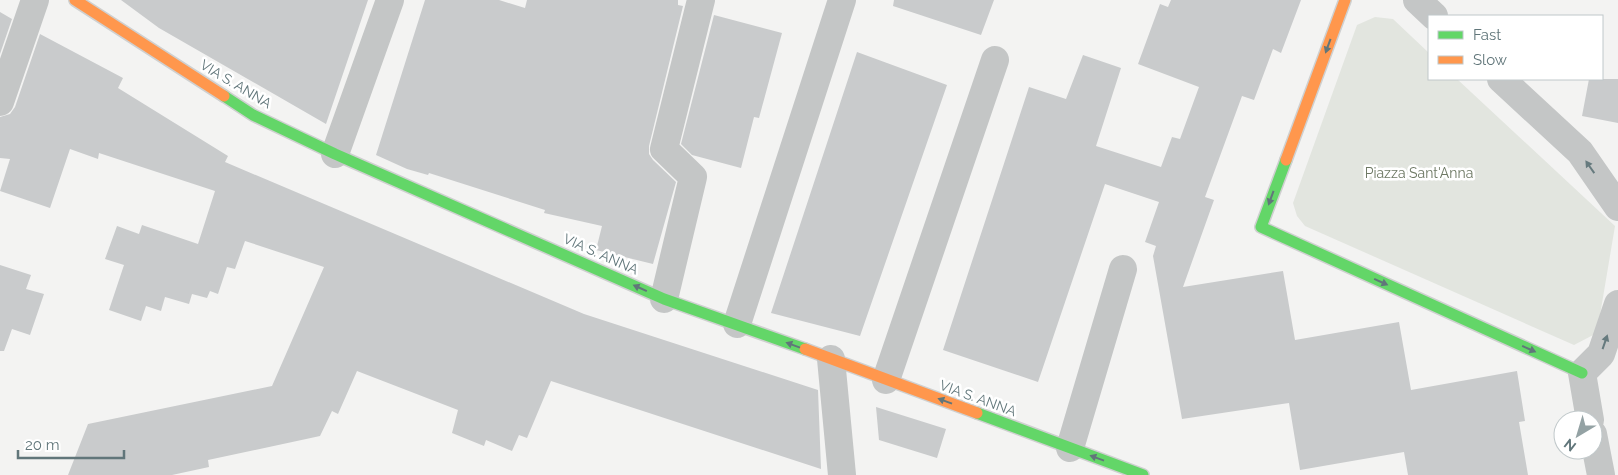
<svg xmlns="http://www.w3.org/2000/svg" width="1618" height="475" font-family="Raleway,sans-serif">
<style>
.green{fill:#e2e5df}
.building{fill:#c9cbcc}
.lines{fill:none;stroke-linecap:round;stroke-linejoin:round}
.fast-casing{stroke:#cfd0d0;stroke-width:14}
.slow-casing{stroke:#cfd0d0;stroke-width:14}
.street{stroke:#c4c6c6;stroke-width:28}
.fast{stroke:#63d668;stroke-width:11}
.slow{stroke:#ff974d;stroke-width:11}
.oneway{fill:#61767a}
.oneway2{fill:#667a7e}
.labels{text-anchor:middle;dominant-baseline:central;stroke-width:5;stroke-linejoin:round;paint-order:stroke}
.street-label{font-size:14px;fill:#61767a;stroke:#fff}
.park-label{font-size:14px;fill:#6d7863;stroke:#fff}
</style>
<rect width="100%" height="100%" fill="#f3f3f2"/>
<path class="green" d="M1375,17L1393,19L1429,53V79H1457L1615,226L1597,333L1574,345L1305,226L1297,216L1293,203L1357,25Z"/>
<path class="building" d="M121,0H368L326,124L159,28Z
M425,0H499L525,8L527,0H678V5L683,6L649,146V154L653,160L676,182L653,264L596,250L602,226L544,213L545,210L429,173L428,175L407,169L376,155Z
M894,0H994L981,35L893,6Z
M1171,0H1301L1281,53L1273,49L1254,100L1242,96L1205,197L1214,200L1183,287L1283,271L1295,340L1399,322L1411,390L1517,371L1525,421L1519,422L1528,475H1408L1404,452L1300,470L1289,403L1182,419L1153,256L1156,246L1145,242L1159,202L1105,184L1038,382L943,350L1029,87L1066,99L1083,55L1121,68L1096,146L1161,167L1172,137L1180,139L1199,87L1138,64L1160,4L1168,7Z
M0,12L12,19L0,54Z
M714,15L782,33L759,118L754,117L741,168L692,155L681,144Z
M40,34L123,78L118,88L228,156L225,162L584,314L818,390L821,469L551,381L527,438L519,435L512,451L486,440L484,446L452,433L458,410L357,371L338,414L332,411L320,436L208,460L209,467L172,475H68L88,424L272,386L324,267L245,241L235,269L227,267L218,294L210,291L207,298L192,294L189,304L165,297L161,311L146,306L141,321L109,310L124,265L105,259L117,226L139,234L142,225L198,244L215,191L99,153L98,159L70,149L50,208L0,191L10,159L0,158V117L10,114L15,107Z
M857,52L947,85L860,336L771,313Z
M1589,79H1618V123L1582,116Z
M0,265L31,275L26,289L44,294L30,335L12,329L4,351H0Z
M876,407L946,429L937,458L879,440Z"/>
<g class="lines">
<g class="fast-casing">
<path id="fast" d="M224,96L253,115L335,154L664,299L805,349
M1286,160L1261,227L1582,373
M977,413L1143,475"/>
</g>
<g class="slow-casing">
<path id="slow" d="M75,0L224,96
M1286,160L1345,0
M805,349L977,413"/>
</g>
<path class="street" d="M1417,0L1434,16
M1501,79L1580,152L1618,207
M0,102L35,0
M335,154L390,0
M664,299L693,177L664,149L701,0
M737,324L842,0
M831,359L842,475
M886,380L995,60
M1590,420L1582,373L1601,354L1618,304
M1593,434L1601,475
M1070,448L1123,269"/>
<use href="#fast" class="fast"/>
<use href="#slow" class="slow"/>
</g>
<defs><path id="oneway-solid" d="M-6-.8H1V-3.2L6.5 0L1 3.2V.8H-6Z" transform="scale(1.25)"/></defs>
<g class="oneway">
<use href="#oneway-solid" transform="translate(1328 46) rotate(110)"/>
<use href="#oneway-solid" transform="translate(1271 198) rotate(110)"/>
<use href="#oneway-solid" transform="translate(1381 282) rotate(24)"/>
<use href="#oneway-solid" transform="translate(640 288) rotate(-156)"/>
<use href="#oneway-solid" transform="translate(793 345) rotate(-160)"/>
<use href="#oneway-solid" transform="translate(1529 349) rotate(24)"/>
<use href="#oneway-solid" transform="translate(945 401) rotate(-160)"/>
<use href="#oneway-solid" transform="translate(1097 458) rotate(-160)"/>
</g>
<g class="oneway2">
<use href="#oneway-solid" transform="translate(1590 167) rotate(-125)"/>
<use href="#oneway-solid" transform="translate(1605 342) rotate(-71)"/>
</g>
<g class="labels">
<g class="street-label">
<text transform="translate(236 84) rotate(31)">VIA S. ANNA</text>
<text transform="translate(601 254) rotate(24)">VIA S. ANNA</text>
<text transform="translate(978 398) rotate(20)">VIA S. ANNA</text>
</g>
<g class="park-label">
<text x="1419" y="173">Piazza Sant'Anna</text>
</g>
</g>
<rect x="1428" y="15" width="175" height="65" fill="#ffffff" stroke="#c0c8ca"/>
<rect x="1438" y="31" width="25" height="8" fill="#63d668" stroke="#c0c8ca"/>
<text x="1473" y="40" font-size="15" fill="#61767a">Fast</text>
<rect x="1438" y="56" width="25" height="8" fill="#ff974d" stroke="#c0c8ca"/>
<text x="1473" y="65" font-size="15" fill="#61767a">Slow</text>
<g transform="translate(1578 435) rotate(218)"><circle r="24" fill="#ffffff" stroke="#c0c8ca"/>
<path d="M0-4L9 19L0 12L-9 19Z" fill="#94a2a4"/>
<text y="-8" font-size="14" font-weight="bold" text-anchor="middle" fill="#61767a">N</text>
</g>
<path d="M18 450v8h106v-8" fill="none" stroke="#61767a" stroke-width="2.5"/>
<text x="25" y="450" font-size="15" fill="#61767a" stroke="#ffffff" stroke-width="4" paint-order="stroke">20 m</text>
</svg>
